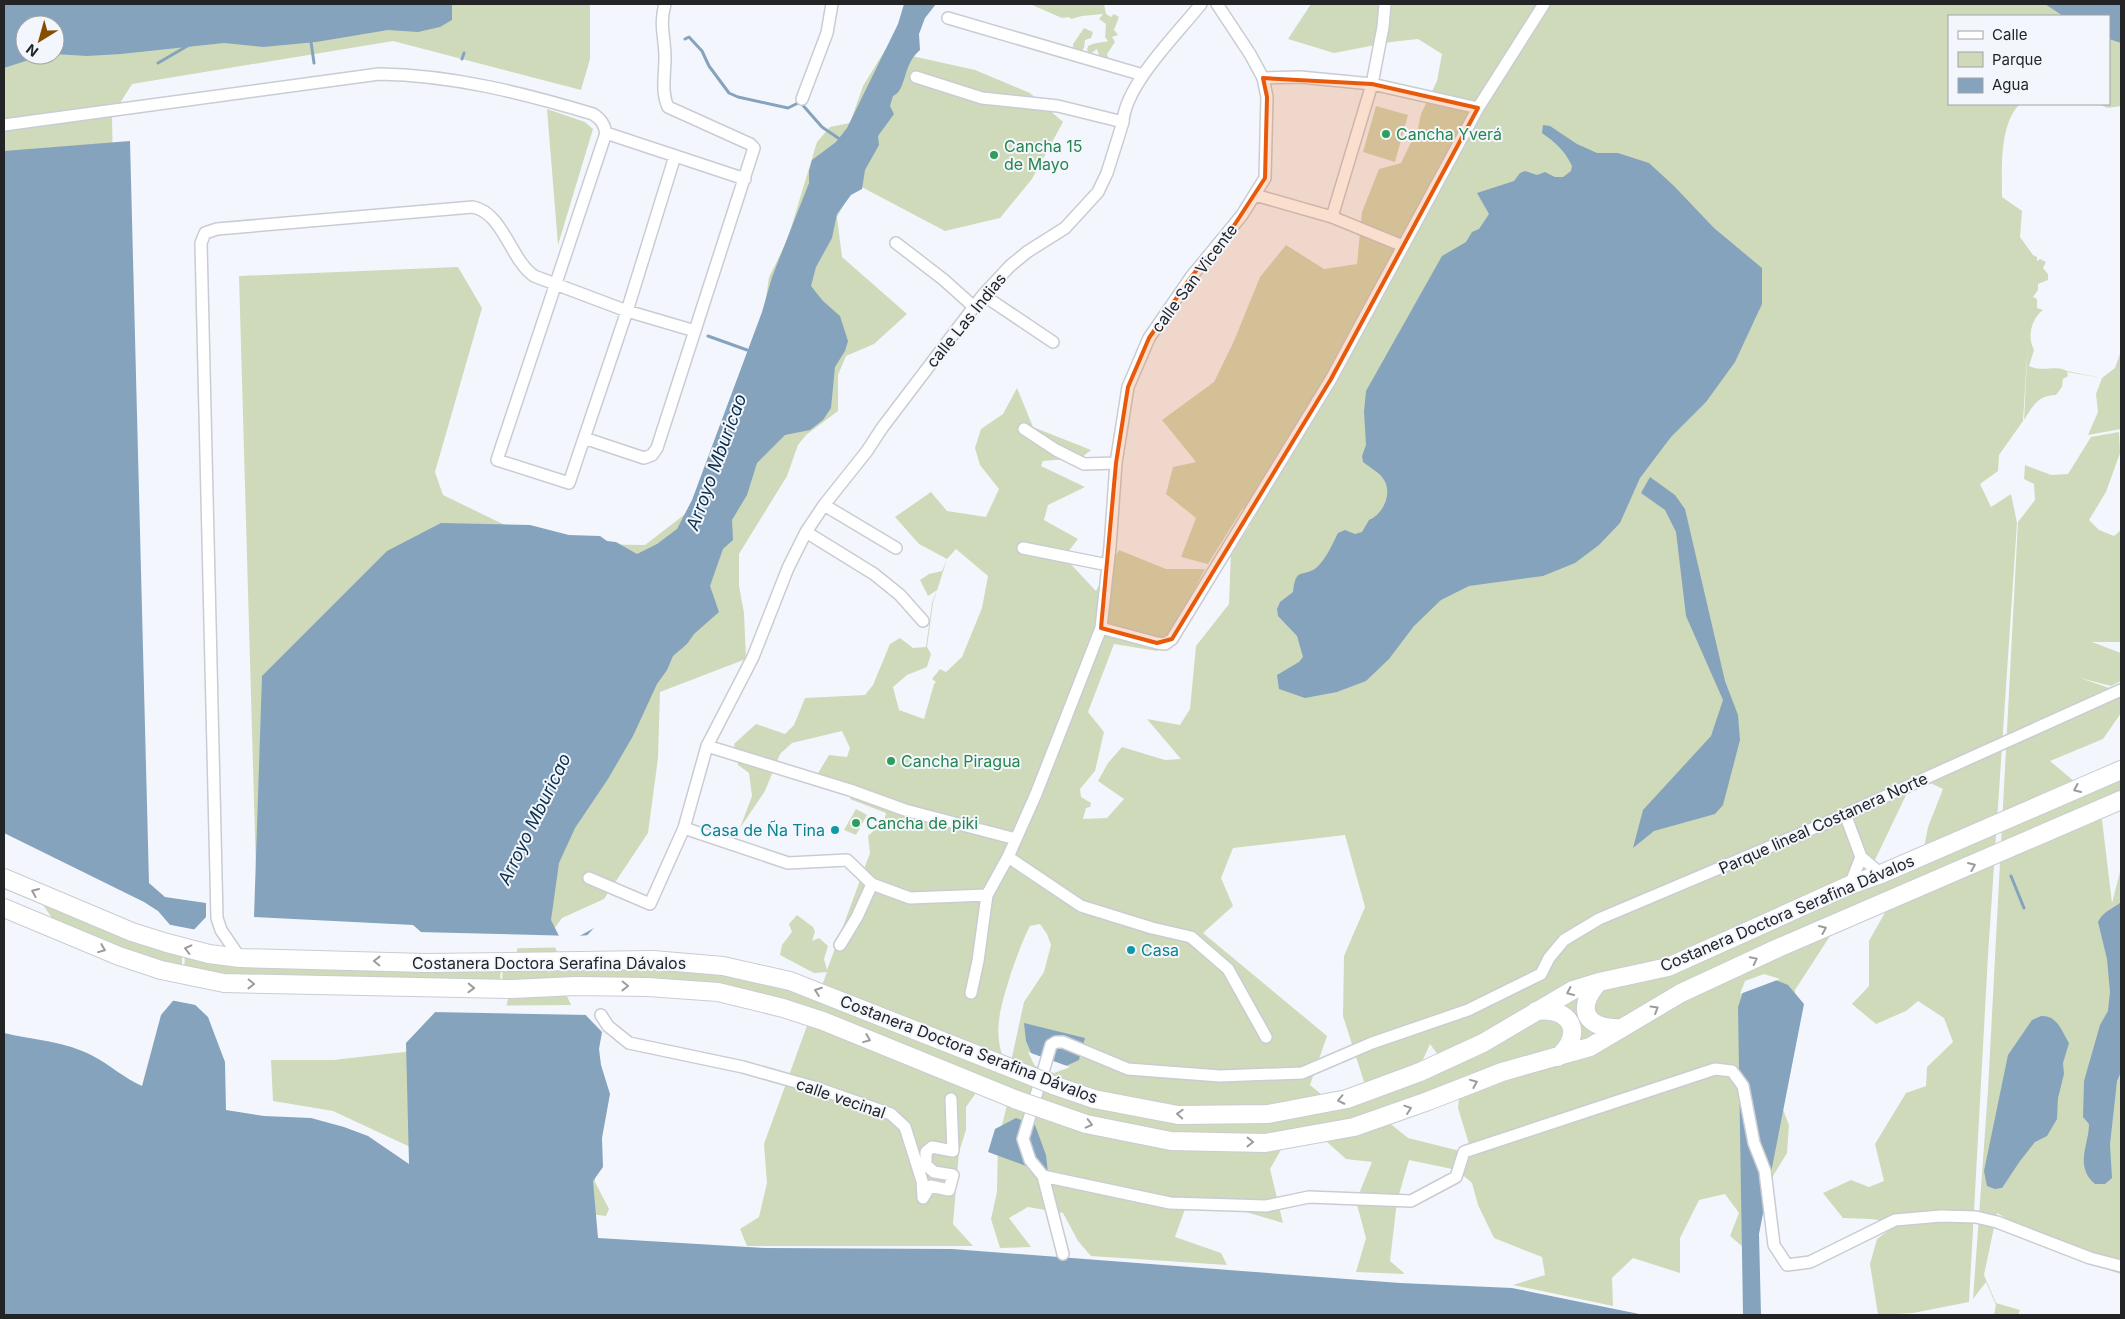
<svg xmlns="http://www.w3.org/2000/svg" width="2125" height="1319" font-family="Inter,sans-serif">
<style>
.green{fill:#cfdaba;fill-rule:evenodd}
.water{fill:#86a3bd}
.pier{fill:#f3f7fd}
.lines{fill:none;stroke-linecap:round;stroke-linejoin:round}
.stream{stroke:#86a3bd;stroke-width:3}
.minor-casing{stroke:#c9ccd2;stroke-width:14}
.highway-casing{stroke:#c9ccd2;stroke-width:20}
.minor{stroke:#fff;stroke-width:11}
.highway{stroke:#fff;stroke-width:18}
.highway-bridge-casing{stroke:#c9ccd2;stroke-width:20;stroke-linecap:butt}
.highway-bridge{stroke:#fff;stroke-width:18}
.oneway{stroke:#9c9c9d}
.marked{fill:#e8590c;fill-opacity:0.2;stroke:#e8590c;stroke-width:4;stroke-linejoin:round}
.leisure-dot{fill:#2e9e5b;stroke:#f3f7fd;stroke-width:2}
.culture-dot{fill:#0f9aa8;stroke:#f3f7fd;stroke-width:2}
.labels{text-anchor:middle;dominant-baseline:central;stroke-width:4;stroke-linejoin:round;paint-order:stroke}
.leisure-label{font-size:16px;fill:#27864d;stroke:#f3f7fd;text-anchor:start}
.street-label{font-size:16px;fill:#232426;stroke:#f3f7fd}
.culture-label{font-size:16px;fill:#0d838f;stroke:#f3f7fd;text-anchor:end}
.water-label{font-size:18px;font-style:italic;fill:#0c304b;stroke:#f3f7fd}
</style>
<rect width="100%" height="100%" fill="#f3f7fd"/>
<path class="green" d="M4,4H590V59L581,90L393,41L132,84L112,116L126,834L4,829ZM25,25H55V55H25Z
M1030,4H1104L1106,14L1111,17L1114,14L1119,17L1114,30L1118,35L1112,37L1115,42L1107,54L1109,60L1100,58L1097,49L1090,54L1087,50L1088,46C1096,42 1101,43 1108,41L1105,37L1106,24L1099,19L1103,14L1082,16L1071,19L1069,17L1062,18Z
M1311,4H2121V106L2108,108L2098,104H2109V16H1949V104H2020C1999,124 2002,170 2002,197L2022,211L2020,237L2033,255L2037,257V261L2040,259L2046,262L2043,268L2048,274V280L2038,284V290L2033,297L2037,299V308L2043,310C2031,319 2027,337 2034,350L2029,366C2044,373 2056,364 2067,371L2102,378L2115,368L2121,351V429L2088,435L2098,412L2096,394L2102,378L2067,372L2068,376L2063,379L2062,387L2056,395C2038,395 2033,406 2024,420L2028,341L2023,421L1999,455L1998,471L1980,484L1991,507L2011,494L2017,523L1988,955L1969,1302L1913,1313L1878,1315L1870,1264L1877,1239L1899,1223L1871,1219L1843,1218L1823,1193L1851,1180L1869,1187L1884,1181L1875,1144L1906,1093L1926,1086L1927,1067L1953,1042L1944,1018L1918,1001L1906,1011L1876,1024L1852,1004L1869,986V941L1887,909L1845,913L1795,990V1045L1776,1091L1789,1125L1787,1153L1773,1176L1759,1213L1749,1252L1730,1236L1739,1213L1725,1194L1699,1200L1680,1238V1273L1633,1258L1612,1278L1613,1306L1513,1285L1545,1275L1542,1257L1494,1238L1478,1205L1472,1183L1457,1170L1409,1160L1397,1201L1390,1261L1405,1274L1356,1272L1366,1238L1356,1201L1372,1162L1346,1159L1327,1142L1297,1132L1290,1134L1270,1169L1283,1223L1226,1206L1185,1209L1175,1237L1221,1253L1227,1265L1091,1256L1078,1241L1063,1213L1028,1207L1009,1218L1031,1247L1000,1248L991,1219L997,1192L998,1141L1009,1097L983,1083L966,1107V1130L959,1152L953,1224L973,1246H747L740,1229L759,1217L767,1183L764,1144L812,1012L786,1003L563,988L574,1011L597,1118L595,1182L609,1209L606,1216L541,1208L333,1111L273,1101L271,1060H333L413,1051L506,1009L511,982H502L503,965H514L520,936L516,543L645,545L689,511L763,319L769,277L787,241L817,142L830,127L850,123L863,86L885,50L975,70L1030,93L1063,122L1032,179L1000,218L945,231L856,184L837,217L842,257L907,314L874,344L846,356L838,375V411L806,435L798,445L787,476L739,554V586L744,613L746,659L660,692L658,758L648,833L604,899L562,918L549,936L560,957L714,970L818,996L827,972L814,973L780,955L782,945L792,932L789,924L797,915L813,927L815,932L812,941L819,938L828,946L824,959L827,970L870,853L868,836L884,821L886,813L850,799L855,784L838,786L811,785L829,755L847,757L850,748L842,731L792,743L780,754L765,791L740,828L752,796L749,773L738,765L734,744L756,724L785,734L794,725L805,698L865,695L873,685L890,644L900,638L913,648L926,647L932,603L937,590L928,596L920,580L929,574L942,571L947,559L919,544L895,517L931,492L947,511L986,517L999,489L980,465L975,448L981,429L1003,414L1017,388L1033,427L1091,450L1081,458L1043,461L1041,466L1085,487L1048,505L1044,520L1078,539L1064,557L1096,591L1119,550L1166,569H1205L1185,607L1180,636L1157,651L1114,644L1088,712L1104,732L1095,771L1080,789L1081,797L1091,803L1090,807L1086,808L1083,819L1107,818L1124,799L1098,781L1108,763L1122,747L1165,760L1181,759L1147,719L1180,725L1190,709L1196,646L1229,604L1231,551L1250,526L1243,508L1208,564L1181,557L1196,518L1166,494L1173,467L1196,462L1162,420L1214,382L1234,341L1260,277L1286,245L1324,269L1357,264L1362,212L1379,169L1401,163L1418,128L1421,114L1437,81L1442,54L1418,39L1391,42L1334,53L1288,39ZM956,549L988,576L982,608L962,657L946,672L940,669L932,679L936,682L934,684L924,719L899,710L893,687L907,675L927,667L931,654L927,647L933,603L947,559ZM1928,782L1943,789L1928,827L1921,863L1861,889L1908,791ZM1345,835L1365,907L1344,956L1343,1016L1366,1088L1338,1108L1310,1085L1327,1036L1203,933L1233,906L1221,878L1233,848ZM1040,924L1047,934L1051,945L1044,972L1024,1002L1009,1071C990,1035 1000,1010 1011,973C1017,957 1022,941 1030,926ZM1430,1044L1444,1063L1413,1082ZM1461,1078L1458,1108L1472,1154L1408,1138L1382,1117L1393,1107Z
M1084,28L1093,32L1091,38L1085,40L1084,48L1080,52L1073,50V44Z
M1376,106L1408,115L1395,162L1363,152Z
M547,109L585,122L593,129L558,245Z
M458,267L482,308L435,472L443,495L513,529L257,907L239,276Z
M2119,432L2120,453L2106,492L2089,520L2099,530L2114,536L2121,530V642H2092L2121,653V681L2111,686L2080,678L2121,692V713L2103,739L2050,761L2087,792L2121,778V793L2100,803L2112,903L2121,868V1274L2075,1259L1997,1213L1984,1275L1996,1303L2020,1310L2018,1315H1994L1996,1305L1986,1282L1973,1299L1988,1090L2018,522L2035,500L2034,484L2024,479L2025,465L2051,475L2068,474L2091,437Z
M856,809L867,815L856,835L844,830Z
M4,883L182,953V969L150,961L55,922L43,905L4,889Z
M185,954L501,965L500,982H268L184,970Z"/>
<path class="water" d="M4,4H452V20L440,27L418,32L388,30L316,42L263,47L224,43L121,54L87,56L55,54V25H25V55H44L4,68Z
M904,4H936L925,18L919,34L920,50C902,65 907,90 893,96L890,106L894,114L878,136L879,145L865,170L862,189L851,195L837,214L832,238L816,267L811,286L823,301L840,316L848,341L845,351L835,367L831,408L823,420L810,430L785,435L757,463L747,495L732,520L733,540L723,549L710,586L719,612L694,634L687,644L673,656L667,670L657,684L633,736L608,779L575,828L559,863L551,920L559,936L576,938L594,928L578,945L438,947L413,925L254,917L262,676L387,551L441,523L530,525L569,535L600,536L607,541L616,542L637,554L657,544L677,529L692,500L762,312L772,277L809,183V171L812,160L836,142L847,128L898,24Z
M2045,4H2121V43L2109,39V16H2063Z
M1543,125L1550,126L1577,144L1597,153H1618L1649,163L1674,186L1714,228L1762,268V304L1735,362L1706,402L1671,437L1640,478L1620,523L1599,545L1575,563L1543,576L1469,586L1441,600L1414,626L1389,659L1366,681L1337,692L1305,698L1279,689L1277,675L1299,662L1303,657L1297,636L1278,616L1277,609L1280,602L1293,592C1296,566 1302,578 1316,568C1326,559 1332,545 1338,533L1345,530L1355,534L1362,532L1369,520C1384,514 1394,491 1382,477C1377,471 1369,467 1363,462L1362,456L1366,445L1364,412L1366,391L1442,256L1466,242L1472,232L1479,229L1489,214L1477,193L1514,181L1520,173L1525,171L1537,175L1545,172L1555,177H1563L1571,171L1572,166C1565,151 1555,142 1542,133Z
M130,141L149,883L165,897L206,903V917L189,935L177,933L158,911L144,902L4,833V151Z
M1650,477L1675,495L1685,509L1725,681L1738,715L1740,740L1723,805L1715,814L1654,831L1633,848L1643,810L1711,736L1723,700L1686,616L1676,532L1665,510L1641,493Z
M2121,902V1072L2117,1081L2110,1144L2112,1178L2105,1184H2095C2074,1166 2089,1145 2089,1124L2083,1117L2084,1081L2100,1025L2108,1011L2110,992L2107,959L2098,922C2103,911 2113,909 2121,902Z
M1765,976L1788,985L1804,1004L1759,1234L1761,1315H1743L1738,1007L1746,983Z
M177,996L189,999L208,1017L225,1062L226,1110L264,1116L311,1118L344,1127L368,1136L409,1164L406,1043L439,1008L578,1007L602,1032L599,1049L601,1065L610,1094L602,1138L603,1167L593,1181L598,1238L766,1248L952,1249L1400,1283L1512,1288L1644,1315H4V1033C34,1040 65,1041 93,1056C110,1065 124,1078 142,1086L161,1015Z
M2041,1016C2057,1015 2062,1031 2069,1043L2063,1063L2064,1074L2058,1098L2057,1119L2047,1136L2035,1142L2020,1161L2002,1188L1995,1189L1987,1186L1984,1171L2008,1055L2032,1020Z
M1024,1023L1085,1038L1079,1060L1055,1071L1036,1064L1026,1041Z
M1016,1118L1035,1125L1046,1155L1048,1174L988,1152L995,1129Z"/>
<path class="pier" d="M166,924L197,930L189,938L177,936Z
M417,932L576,936L591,935L578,947L438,950Z
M1764,974L1780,979L1740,994L1745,981Z
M177,994L191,996L201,1006L170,1000Z
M578,1005L589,1015L432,1012L439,1006Z
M1028,1052L1070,1067L1054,1073L1035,1066Z"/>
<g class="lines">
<path class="stream" d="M685,39L689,37L702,51L709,66L729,93L738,97L788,108L800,102L822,127L841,140
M311,42L314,63
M462,59L464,53
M158,63L189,45
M708,336L747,350
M2011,876L2024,908"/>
<g class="minor-casing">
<path id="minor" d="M948,18L1143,75
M916,77L982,98L1058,106L1123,122
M1263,78L1300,77L1372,84L1478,108
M802,99L827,33L832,4
M4,125L379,74C452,75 523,93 593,114C601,119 604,124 606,133L497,460L569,483L627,311L675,156
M606,133L745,179
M1255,195L1332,217L1403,246
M1332,217L1372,84L1383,27L1385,4
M896,243L944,280L974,307
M983,295L1053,342
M1024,429L1056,450L1084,464L1116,463
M584,438L644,458L652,455L657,448L754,148L750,144L668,107C661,92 665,74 665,58C665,37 659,25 665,4
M824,505L896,548
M806,532L874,574L900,595L923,621
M1023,548L1108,565
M1101,628L1157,643L1165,644L1172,639L1331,379L1478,108L1544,4
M707,746L850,790L905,810L1016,839
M1845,814L1861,857L1881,874
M684,828L788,863L847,860L872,884L910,898L987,895
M1008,857L1081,906L1152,928L1191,937L1228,969L1266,1037
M589,878L650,904L684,828L707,746L753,657L788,568L806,532L824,505L867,451L882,428L983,295L1010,266L1027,252L1065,228L1098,192L1107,173L1123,122C1125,85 1178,33 1201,4
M1850,885L1861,857
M840,945L857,917L872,884
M240,958L221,930L217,918L201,243L205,233L217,229L473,207C503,213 510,259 534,276L627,311L695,331
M971,993L978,961L987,895L1008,857L1036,794L1101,628L1110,547L1116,463L1128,387L1149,338L1191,277L1242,215L1265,178L1267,97L1263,78L1250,54L1217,4
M601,1015L608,1026L629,1043L743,1067L817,1088L891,1114L905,1127L922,1181L923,1198L930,1186L949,1190L953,1175L934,1172L926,1165V1152L932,1147L953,1151L951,1099
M1043,1176L1170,1203L1266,1206L1309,1197L1411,1201L1456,1177L1464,1152L1715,1069L1732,1071L1743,1086L1754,1143L1765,1171L1774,1245L1787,1265L1810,1262L1895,1220L1941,1216L1976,1217L1997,1222L2090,1258L2121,1266
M1063,1254L1043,1176L1030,1160L1023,1139L1051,1045L1056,1042H1063L1128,1069L1220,1076L1302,1073L1372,1043L1468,1010L1541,974L1549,958L1564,940L1599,919L1826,823L2121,690"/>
</g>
<g class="highway-casing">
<path id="highway" d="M4,878L132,932L167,943L209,954L240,958L426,963L653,960L723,966L790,981L1026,1074
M4,908L119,956L161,970L224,983L512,989L576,986L648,987L718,992L783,1008L823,1021L1017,1100
M1599,982C1574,1009 1586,1030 1622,1028
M1536,1011C1571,1006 1585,1034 1558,1057
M1053,1085L1094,1099L1178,1115L1268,1114L1347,1099L1420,1072L1483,1043L1573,990L1599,982L1668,967L1850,885L1881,874L2121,770
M1043,1109L1086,1124L1171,1141L1265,1143L1354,1127L1428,1101L1502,1072L1590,1047L1681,993L1778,948L2121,800"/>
</g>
<use href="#minor" class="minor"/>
<use href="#highway" class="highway"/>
<g class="highway-bridge-casing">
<path id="highway-bridge" d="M1026,1074L1053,1085
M1017,1100L1043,1109"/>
</g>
<use href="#highway-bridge" class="highway-bridge"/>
</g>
<defs><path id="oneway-chevron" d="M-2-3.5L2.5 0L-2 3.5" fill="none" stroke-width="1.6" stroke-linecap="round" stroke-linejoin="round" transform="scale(1.25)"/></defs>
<g class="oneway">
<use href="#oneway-chevron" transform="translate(2077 789) rotate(156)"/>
<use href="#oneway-chevron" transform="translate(1972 866) rotate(-23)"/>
<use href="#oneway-chevron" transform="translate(35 892) rotate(-157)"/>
<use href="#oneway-chevron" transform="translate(1823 929) rotate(-23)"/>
<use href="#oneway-chevron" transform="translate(102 949) rotate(22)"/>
<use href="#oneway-chevron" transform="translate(188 949) rotate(-166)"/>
<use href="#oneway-chevron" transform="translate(1754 960) rotate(-26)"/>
<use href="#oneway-chevron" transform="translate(377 961) rotate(-179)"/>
<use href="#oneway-chevron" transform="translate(251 984) rotate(1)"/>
<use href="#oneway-chevron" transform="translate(625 986) rotate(1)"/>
<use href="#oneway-chevron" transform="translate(471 988) rotate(2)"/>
<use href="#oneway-chevron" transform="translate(818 991) rotate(-160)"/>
<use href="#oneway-chevron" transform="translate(1570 992) rotate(155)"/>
<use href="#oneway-chevron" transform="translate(1655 1009) rotate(-31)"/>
<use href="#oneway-chevron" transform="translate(867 1039) rotate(22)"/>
<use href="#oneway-chevron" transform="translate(1474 1083) rotate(-22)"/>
<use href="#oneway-chevron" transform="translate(1341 1100) rotate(168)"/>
<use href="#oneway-chevron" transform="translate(1408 1109) rotate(-19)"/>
<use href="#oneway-chevron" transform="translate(1180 1114) rotate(-177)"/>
<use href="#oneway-chevron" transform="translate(1089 1124) rotate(14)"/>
<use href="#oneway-chevron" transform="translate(1250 1142) rotate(1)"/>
</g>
<path class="marked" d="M1263,78L1372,84L1478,108L1331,379L1172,639L1157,643L1101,628L1116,463L1128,387L1149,338L1191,277L1235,224L1265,178L1267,97Z"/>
<g class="leisure-dot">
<circle cx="1386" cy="134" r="5"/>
<circle cx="994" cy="155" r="5"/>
<circle cx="891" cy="761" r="5"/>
<circle cx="856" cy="823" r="5"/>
</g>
<g class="culture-dot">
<circle cx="835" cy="830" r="5"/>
<circle cx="1131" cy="950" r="5"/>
</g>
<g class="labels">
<g class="leisure-label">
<text x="1396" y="134">Cancha Yverá</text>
<text x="1004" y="146">Cancha 15<tspan x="1004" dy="18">de Mayo</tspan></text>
<text x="901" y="761">Cancha Piragua</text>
<text x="866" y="823">Cancha de piki</text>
</g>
<g class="street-label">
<text transform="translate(1194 278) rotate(-53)">calle San Vicente</text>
<text transform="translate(966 320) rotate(-51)">calle Las Indias</text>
<text transform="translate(1823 823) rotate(-24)">Parque lineal Costanera Norte</text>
<text transform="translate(1787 913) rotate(-23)">Costanera Doctora Serafina Dávalos</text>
<text x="549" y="963">Costanera Doctora Serafina Dávalos</text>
<text transform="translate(969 1049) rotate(21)">Costanera Doctora Serafina Dávalos</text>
<text transform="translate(841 1098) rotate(19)">calle vecinal</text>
</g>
<g class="culture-label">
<text x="825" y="830">Casa de Ña Tina</text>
<text x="1141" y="950" text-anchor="start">Casa</text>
</g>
<g class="water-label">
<text transform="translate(716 462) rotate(-70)">Arroyo Mburicao</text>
<text transform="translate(534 819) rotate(-64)">Arroyo Mburicao</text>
</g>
</g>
<rect width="2125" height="1319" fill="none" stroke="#232426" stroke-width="10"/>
<rect x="1948" y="15" width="162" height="90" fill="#f3f7fd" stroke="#a0a3a7"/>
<rect x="1958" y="31" width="25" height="8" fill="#ffffff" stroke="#a0a3a7"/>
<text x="1992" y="40" font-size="15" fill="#232426">Calle</text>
<rect x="1958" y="52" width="25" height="15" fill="#cfdaba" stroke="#a0a3a7"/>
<text x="1992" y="65" font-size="15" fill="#232426">Parque</text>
<rect x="1958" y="78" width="25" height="15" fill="#86a3bd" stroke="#a0a3a7"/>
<text x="1992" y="90" font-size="15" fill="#232426">Agua</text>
<g transform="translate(40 40) rotate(217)"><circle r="24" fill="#f3f7fd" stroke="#a0a3a7"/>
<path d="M0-4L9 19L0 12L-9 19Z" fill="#864e00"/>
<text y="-8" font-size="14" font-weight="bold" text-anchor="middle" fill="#232426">N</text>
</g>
</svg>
